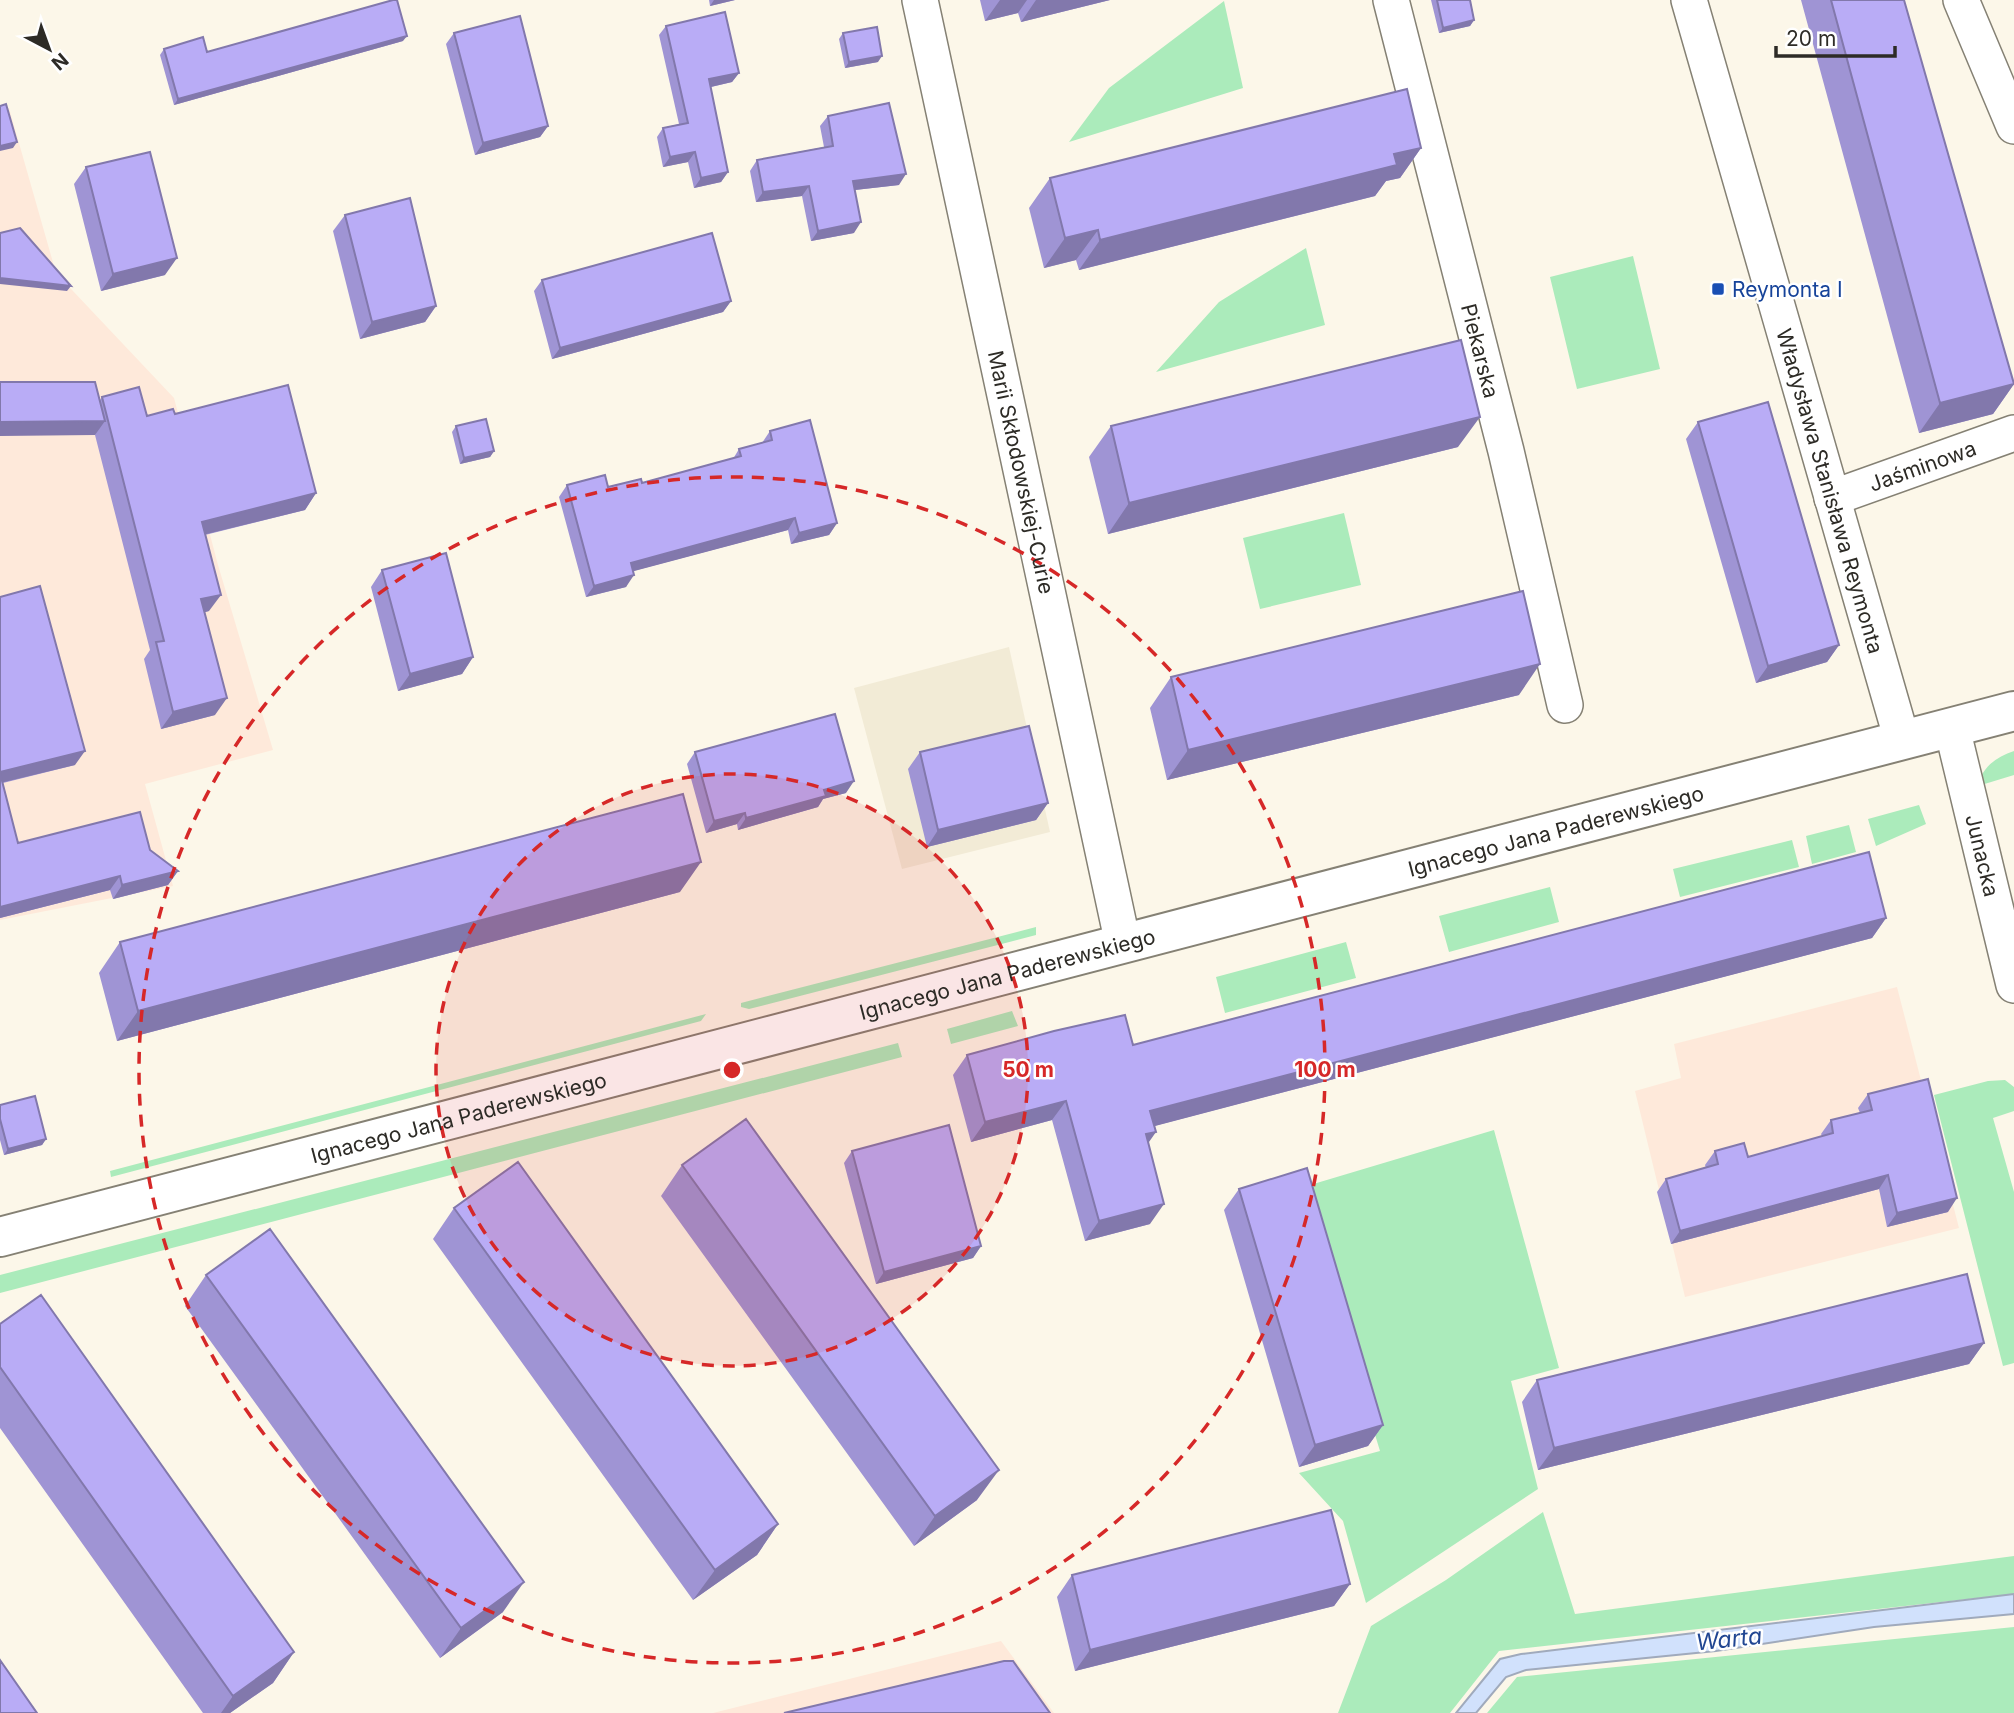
<svg xmlns="http://www.w3.org/2000/svg" width="2014" height="1713" font-family="Inter,sans-serif">
<style>
.built{fill:#f2ebd6}
.industrial{fill:#fee9da}
.green{fill:#abebbb}
.water{fill:#d1e1fc;stroke:#a0aabc;stroke-width:2}
.lines{fill:none;stroke-linecap:round;stroke-linejoin:round}
.street-casing{stroke:#858174;stroke-width:38}
.secondary-casing{stroke:#858174;stroke-width:42}
.street{stroke:#fff;stroke-width:35}
.secondary{stroke:#fff;stroke-width:38}
.wall{fill:#9f94d4}
.shaded-wall{fill:#8278ac}
.building{fill:#b9acf6;stroke:#8278ac;stroke-width:2}
.ring{fill:none;stroke:#d62828;stroke-width:3.5;stroke-dasharray:12 9}
.transit-dot{fill:#1a4fb4;stroke:#fff;stroke-width:2.5}
.labels{text-anchor:middle;dominant-baseline:central;stroke-width:5;stroke-linejoin:round;paint-order:stroke}
.transit-label{font-size:21px;fill:#164399;stroke:#fff;text-anchor:start}
.street-label{font-size:21px;fill:#2d2b26;stroke:#fff}
.water-label{font-size:23px;font-style:italic;fill:#204692;stroke:#fff}
.centre{fill:#d62828;stroke:#fff;stroke-width:3.5}
.ring-label{font-size:21px;text-anchor:middle;font-weight:bold;fill:#d62828;stroke:#fff;stroke-width:5;stroke-linejoin:round;paint-order:stroke}
</style>
<rect width="100%" height="100%" fill="#fcf7e9"/>
<path class="built" d="M1009,647L1050,832L902,869L854,688Z"/>
<path class="industrial" d="M9,108L56,273L174,398L218,565L273,750L145,784L173,886L0,920V151L12,147L2,110Z
M1897,987L1959,1228L1685,1297L1635,1091L1681,1078L1674,1044Z
M1001,1641L1054,1713H713Z"/>
<path class="green" d="M1224,1L1243,88L1069,142L1109,88Z
M1306,248L1325,325L1156,372L1219,302Z
M1633,256L1660,369L1577,389L1550,277Z
M1344,513L1361,585L1260,609L1243,538Z
M2014,751V775L1978,786C1982,767 1996,757 2014,751Z
M1919,805L1926,824L1876,846L1868,819Z
M1849,825L1856,852L1812,864L1806,836Z
M1792,840L1799,867L1680,897L1673,869Z
M1550,887L1559,922L1449,952L1439,916Z
M1036,927V935L749,1009L741,1007V1003Z
M1346,942L1356,978L1225,1013L1216,977Z
M1012,1011L1018,1026L951,1044L947,1029Z
M706,1014L701,1021L111,1177L110,1171Z
M898,1043L902,1057L0,1293V1275Z
M2005,1080L2014,1087V1111L1993,1118L2014,1192V1363L2003,1366L1934,1095L1988,1081Z
M1494,1130L1559,1368L1511,1381L1538,1489L1366,1603L1343,1521L1299,1473L1380,1451L1300,1188Z
M1543,1512L1575,1614L2014,1556V1594L1499,1651L1450,1713H1338L1371,1626L1446,1580Z
M2014,1627V1713H1487L1517,1677Z"/>
<path class="water" d="M2014,1594V1614L1874,1627L1716,1651L1526,1670L1506,1677L1476,1713H1456L1500,1659L1521,1654Z"/>
<g class="lines">
<g class="street-casing">
<g id="street">
<path id="s1" d="M920,0L1123,944"/>
<path id="s2" d="M1391,0L1506,451L1565,705"/>
<path id="s3" d="M1689,0L1902,740"/>
<path d="M1961,0L2014,126"/>
<path id="s4" d="M1832,498L2014,433"/>
<path id="s5" d="M1952,728L2014,985"/>
</g>
</g>
<g class="secondary-casing">
<g id="secondary">
<path id="s6" d="M0,1237L2014,711"/>
</g>
</g>
<use href="#street" class="street"/>
<use href="#secondary" class="secondary"/>
</g>
<path class="wall" d="M709,0H735L710,6Z
M980,0H1110L1021,22L1018,13L985,21Z
M1431,0H1470L1474,20L1470,26L1439,33Z
M1801,0H1904L2014,384L1993,414L1919,433Z
M666,26L739,73L732,82L711,87L728,172L721,182L694,188L688,162L663,167L657,137L663,128L679,124L659,35Z
M454,33L548,126L540,137L475,155L446,44Z
M843,33L878,62L845,68L839,39Z
M403,41L174,105L160,55L164,49L207,52Z
M828,116L899,185L855,190L854,233L811,241L802,196L756,202L750,171L757,160L824,147L820,126Z
M1421,148L1400,178L1386,181L1375,196L1079,270L1076,260L1044,268L1029,208L1050,178Z
M86,167L165,275L101,291L74,184Z
M345,215L436,306L425,322L360,339L333,231Z
M542,280L731,301L723,312L552,359L534,291Z
M102,397L147,416L175,414L316,493L305,510L205,535L209,611L205,612L215,715L161,729L144,659L150,650L95,435L100,400Z
M1698,422L1839,645L1827,662L1756,683L1686,439Z
M456,426L494,451L490,457L460,464L452,432Z
M1111,426L1458,447L1108,534L1089,457Z
M770,431L837,523L829,535L791,544L788,530L633,571L626,587L586,597L559,497L567,485L608,487L642,483L733,459L739,449L762,443Z
M382,570L473,657L462,674L398,691L371,587Z
M0,597L75,765L3,783L18,843L150,850L178,871L168,885L113,899L110,890L0,918Z
M1171,677L1519,695L1167,780L1150,708Z
M695,752L846,793L823,799L818,807L738,830L737,824L706,833L687,764Z
M920,752L1048,803L1036,820L927,847L908,769Z
M680,892L117,1041L99,973L120,942Z
M1886,918L1872,938L1154,1126L1148,1143L1150,1224L1085,1241L1052,1120L971,1142L953,1075L967,1055L1133,1045Z
M1868,1094L1948,1212L1887,1227L1879,1189L1671,1244L1657,1192L1666,1179L1706,1168L1705,1165L1715,1151L1748,1157L1822,1136L1821,1134L1831,1120L1860,1113L1858,1108Z
M0,1105L46,1139L42,1145L4,1155L0,1140Z
M852,1151L981,1246L973,1258L876,1284L844,1163Z
M682,1165L977,1500L914,1546L661,1196Z
M1239,1189L1383,1425L1368,1446L1299,1467L1224,1210Z
M454,1208L778,1524L757,1555L693,1600L433,1239Z
M206,1275L503,1612L440,1658L185,1306Z
M0,1324L294,1652L273,1683L230,1713H203L0,1428Z
M1984,1343L1969,1364L1538,1470L1522,1402L1537,1380Z
M1072,1575L1350,1584L1334,1606L1075,1671L1057,1597Z"/>
<path class="shaded-wall" d="M714,0H735L710,6Z
M1000,0H1027L1018,13L985,21Z
M1036,0H1110L1021,22Z
M1474,20L1470,26L1439,33L1443,28Z
M407,36L403,41L174,105L178,99Z
M882,56L878,62L845,68L849,62Z
M739,73L732,82L702,89L709,79Z
M548,126L540,137L475,155L483,143Z
M17,142L13,148L0,151V146Z
M1421,148L1400,178L1386,181L1375,196L1079,270L1100,240L1394,154Z
M695,152L688,162L663,167L670,157Z
M728,172L721,182L694,188L701,178Z
M906,174L899,185L846,191L853,181Z
M809,186L802,196L756,202L763,192Z
M861,222L854,233L811,241L818,231Z
M1098,230L1076,260L1044,268L1065,238Z
M177,258L165,275L101,291L113,274Z
M0,278L71,286L67,291L0,284Z
M731,301L723,312L552,359L560,348Z
M436,306L425,322L360,339L372,322Z
M2014,384L1993,414L1919,433L1940,403Z
M1480,417L1458,447L1108,534L1129,503Z
M105,421L95,435L0,436V422Z
M494,451L490,457L460,464L464,458Z
M316,493L305,510L190,538L202,522Z
M795,518L788,530L623,574L631,563Z
M837,523L829,535L791,544L799,533Z
M634,575L626,587L586,597L594,586Z
M221,595L209,611L190,616L201,599Z
M1839,645L1827,662L1756,683L1768,666Z
M473,657L462,674L398,691L410,674Z
M1540,664L1519,695L1167,780L1188,750Z
M227,698L215,715L161,729L173,712Z
M85,751L75,765L0,783V772Z
M854,781L846,793L823,799L818,807L738,830L746,818L824,790Z
M1048,803L1036,820L927,847L938,830Z
M745,813L737,824L706,833L714,821Z
M701,862L680,892L117,1041L138,1011Z
M178,871L168,885L113,899L122,885Z
M120,876L110,890L0,918V907Z
M1886,918L1872,938L1136,1131L1150,1111Z
M1066,1101L1052,1120L971,1142L985,1122Z
M1156,1132L1142,1152L1146,1134Z
M46,1139L42,1145L4,1155L8,1149Z
M1888,1175L1879,1189L1671,1244L1680,1231Z
M1957,1198L1948,1212L1887,1227L1897,1213Z
M1164,1204L1150,1224L1085,1241L1099,1221Z
M981,1246L973,1258L876,1284L884,1272Z
M1984,1343L1969,1364L1538,1470L1554,1448Z
M1383,1425L1368,1446L1299,1467L1315,1445Z
M999,1470L977,1500L914,1546L935,1516Z
M778,1524L757,1555L693,1600L715,1570Z
M524,1582L503,1612L440,1658L461,1628Z
M1350,1584L1334,1606L1075,1671L1090,1650Z
M294,1652L273,1683L230,1713H221L233,1696Z"/>
<path class="building" d="M393,0H397L407,36L178,99L164,49L203,37L207,52Z
M1437,0H1470L1474,20L1443,28Z
M1831,0H1904L2014,384L1940,403Z
M725,12L739,73L709,79L728,172L701,178L695,152L670,157L663,128L688,123L666,26Z
M520,16L548,126L483,143L454,33Z
M877,27L882,56L849,62L843,33Z
M1407,89L1421,148L1394,154L1397,165L1100,240L1098,230L1065,238L1050,178Z
M889,103L906,174L853,181L861,222L818,231L809,186L763,192L757,160L833,146L828,116Z
M6,104L17,142L0,146V106Z
M150,152L177,258L113,274L86,167Z
M410,198L436,306L372,322L345,215Z
M20,228L71,286L0,278V233Z
M712,233L731,301L560,348L542,280Z
M1461,340L1480,417L1129,503L1111,426Z
M0,382H95L105,421L0,422Z
M288,385L316,493L202,522L221,595L201,599L227,698L173,712L156,642L164,641L102,397L139,387L147,416L173,409L175,414Z
M1768,402L1839,645L1768,666L1698,422Z
M486,419L494,451L464,458L456,426Z
M810,420L837,523L799,533L795,518L631,563L634,575L594,586L567,485L605,475L608,487L641,479L642,483L741,456L739,449L772,440L770,431Z
M446,553L473,657L410,674L382,570Z
M40,586L85,751L0,772V597Z
M1523,591L1540,664L1188,750L1171,677Z
M835,714L854,781L824,790L826,796L746,818L745,813L714,821L695,752Z
M1029,726L1048,803L938,830L920,752Z
M0,773L18,843L140,812L150,850L178,871L122,885L120,876L0,907Z
M683,794L701,862L138,1011L120,942Z
M1869,852L1886,918L1150,1111L1156,1132L1146,1134L1164,1204L1099,1221L1066,1101L985,1122L967,1055L1054,1031L1125,1015L1133,1045Z
M1928,1079L1957,1198L1897,1213L1888,1175L1680,1231L1666,1179L1718,1164L1715,1151L1744,1143L1748,1157L1833,1133L1831,1120L1872,1110L1868,1094Z
M35,1096L46,1139L8,1149L0,1119V1105Z
M746,1119L999,1470L935,1516L682,1165Z
M949,1125L981,1246L884,1272L852,1151Z
M518,1162L778,1524L715,1570L454,1208Z
M1307,1168L1383,1425L1315,1445L1239,1189Z
M270,1229L524,1582L461,1628L206,1275Z
M1967,1274L1984,1343L1554,1448L1537,1380Z
M41,1295L294,1652L233,1696L0,1367V1324Z
M1331,1510L1350,1584L1090,1650L1072,1575Z
M0,1660L37,1713H0Z
M1004,1661H1013L1050,1713H784Z"/>
<circle cx="732" cy="1070" r="296" fill="#d62828" fill-opacity=".12"/>
<g class="ring">
<circle cx="732" cy="1070" r="296"/>
<circle cx="732" cy="1070" r="593"/>
</g>
<rect class="transit-dot" x="1711" y="282" width="14" height="14" rx="3.5"/>
<g class="labels">
<g class="transit-label">
<text x="1732" y="289">Reymonta I</text>
</g>
<g class="street-label">
<text stroke="none"><textPath href="#s2" startOffset="362">Piekarska</textPath></text>
<text stroke="none"><textPath href="#s4" startOffset="96">Jaśminowa</textPath></text>
<text stroke="none"><textPath href="#s1" startOffset="483">Marii Skłodowskiej-Curie</textPath></text>
<text stroke="none"><textPath href="#s3" startOffset="511">Władysława Stanisława Reymonta</textPath></text>
<text stroke="none"><textPath href="#s6" startOffset="1608">Ignacego Jana Paderewskiego</textPath></text>
<text stroke="none"><textPath href="#s5" startOffset="131">Junacka</textPath></text>
<text stroke="none"><textPath href="#s6" startOffset="1041">Ignacego Jana Paderewskiego</textPath></text>
<text stroke="none"><textPath href="#s6" startOffset="474">Ignacego Jana Paderewskiego</textPath></text>
</g>
<g class="water-label">
<text transform="translate(1729 1639) rotate(-6)">Warta</text>
</g>
</g>
<circle cx="732" cy="1070" r="10" class="centre"/>
<g class="ring-label">
<text x="1028" y="1077">50 m</text>
<text x="1325" y="1077">100 m</text>
</g>
<g transform="translate(49 49) rotate(139)" stroke="#ffffff" stroke-width="5" paint-order="stroke">
<path d="M0-5L12 26L0 18L-12 26Z" fill="#2d2b26"/>
<text y="-10" font-size="19" font-weight="bold" text-anchor="middle" fill="#2d2b26">N</text>
</g>
<path d="M1776 46v10h119v-10" fill="none" stroke="#2d2b26" stroke-width="3.5"/>
<text x="1786" y="46" font-size="21" fill="#2d2b26" stroke="#ffffff" stroke-width="5" paint-order="stroke">20 m</text>
</svg>
